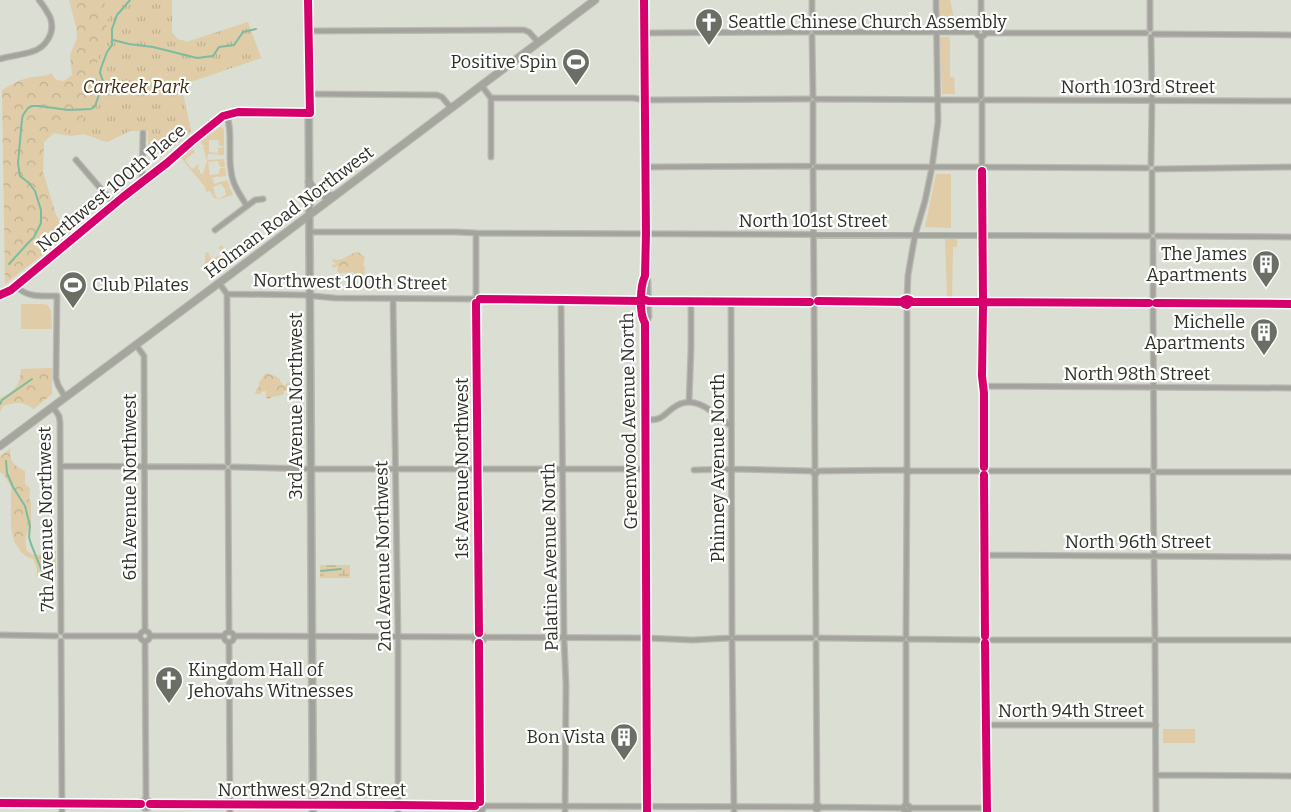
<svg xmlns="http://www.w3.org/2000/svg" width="1291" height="812" font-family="Bitter,serif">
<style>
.green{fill:#e0cca7}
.forest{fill:url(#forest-crowns)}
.wetland{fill:url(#wetland-marsh)}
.park{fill:url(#park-tufts)}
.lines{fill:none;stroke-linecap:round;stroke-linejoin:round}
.stream{stroke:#7cbca0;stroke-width:2}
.street-casing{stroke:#b8bbb1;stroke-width:7}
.secondary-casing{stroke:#b8bbb1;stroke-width:9}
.primary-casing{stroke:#b8bbb1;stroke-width:9}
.street{stroke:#a4a39e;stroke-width:4.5}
.secondary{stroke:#a2a29c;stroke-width:6}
.primary{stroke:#a5a69e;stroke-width:7}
.cycleway-casing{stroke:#fff;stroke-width:11}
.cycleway{stroke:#d6006c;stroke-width:8}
.labels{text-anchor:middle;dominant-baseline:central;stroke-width:4.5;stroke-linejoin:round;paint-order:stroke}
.poi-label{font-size:18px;fill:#2e3128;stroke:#fff;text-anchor:end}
.park-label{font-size:18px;font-style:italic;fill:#402d0f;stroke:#fff}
.street-label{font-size:18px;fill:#2e3128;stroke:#fff}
</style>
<defs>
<pattern id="forest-crowns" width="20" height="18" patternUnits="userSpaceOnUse" patternTransform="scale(1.25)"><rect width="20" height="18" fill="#e0cca7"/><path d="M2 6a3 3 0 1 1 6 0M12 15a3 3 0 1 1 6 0" fill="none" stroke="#c0b090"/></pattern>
<pattern id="wetland-marsh" width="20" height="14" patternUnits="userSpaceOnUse" patternTransform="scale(1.25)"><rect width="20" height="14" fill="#e0cca7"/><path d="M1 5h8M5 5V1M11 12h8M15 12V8" fill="none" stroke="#c0b090"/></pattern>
<pattern id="park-tufts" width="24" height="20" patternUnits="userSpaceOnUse" patternTransform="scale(1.25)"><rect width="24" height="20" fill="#e0cca7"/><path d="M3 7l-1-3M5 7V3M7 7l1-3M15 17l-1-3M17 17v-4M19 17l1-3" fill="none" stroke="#c0b090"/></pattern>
</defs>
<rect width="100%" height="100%" fill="#dbded2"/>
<path class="green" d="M940,0H950L953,13V29C952,29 944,29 944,29C938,27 940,6 940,0Z
M940,37H950L949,38L950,41V77H954L955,94H942Z
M220,127L223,128L224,130V146H219L218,140H209V152L218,153V148L224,147V155L208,154L207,160L224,159L225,167H220L218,161L208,162L210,175L219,174L220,168H225L226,176L218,177V176L212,178L214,184L227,180L230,187L225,189L221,184L213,187L215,195L218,199L226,195L225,189L230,188L233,195L220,199L214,198L210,191L206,192L205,187L181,158L192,148L195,152L185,160L192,169L199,164L198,170H200V173L203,174L207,161L203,147H204V145H202L201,141Z
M936,174H951V228L925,227Z
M945,238H957V247H953L952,298H947Z
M222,245L229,261L221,267H205V253L208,252L211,259L222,255L219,247Z
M21,304H43L48,305L51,311L52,329H21Z
M1163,729H1195V743H1163Z"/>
<path class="forest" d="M69,0H172V33L178,39L187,42L248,22L261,58L181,85L191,131L165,154L148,153V131H130L107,142L84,134L70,136L54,133L44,142L43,172L56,215L68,235L5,284L2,90C11,85 18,80 28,78C37,75 44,78 51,73L56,80L64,81L72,75L70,55L77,38L76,26Z
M358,252L365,257L363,265L365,267L364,275L359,278L357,277L354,272L340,273L337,271L338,266L333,268L332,265L337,264L332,261V259C346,262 345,254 358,252Z
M52,368V394L34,409C22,401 16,402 3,406L0,412V398C15,391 20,385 21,369Z
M266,373L275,376L280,379V381L284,386L289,382L290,383V389L284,391L283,395C278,396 273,396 268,399L266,397V391L261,392V394H255L256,389L259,387V382Z
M11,448C7,460 15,466 25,471V484L30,488L29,498L31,502V528C24,534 25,542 27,551L34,555H39L43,551H56V579L37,576V569L33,559L27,557L20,551L14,541L11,528V487L4,475L0,472V456Z"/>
<path class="wetland" d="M320,565H350V578H320Z"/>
<path class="park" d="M102,0H172V33L178,39L187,42L248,22L261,58L181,85L191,131L165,154L148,153V131H130L107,142L84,134L70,136L63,122L82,121L110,12Z"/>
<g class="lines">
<path class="stream" d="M113,40L129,44L153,47L197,58L213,56L219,47L234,45L243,32L256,29
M9,264L29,242L34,237L41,223V210L35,191L29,183L20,176L18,163L22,119L23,115L28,108L32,106H39L68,110L91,109L95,106L100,92L105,86L100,73L101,68L107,52L112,45V29L117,15L130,0
M0,404L2,400L32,379
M6,461L7,473L13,487L25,506L30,526L29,537L31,544L42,571
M321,571L341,569"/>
<g class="street-casing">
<path id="street" d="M812,0V29
M1150,0V29
M976.5 32a4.5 4.5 0 1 1 9 0a4.5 4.5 0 1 1-9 0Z
M981,28V0
M308,31L524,30L529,32L538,42
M815,32H976
M645,33L808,32
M985,33H1146
M1154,34L1291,35
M812,36L813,96
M981,36V97
M1151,37L1152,101L1151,164
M0,59C10,56 21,55 31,52C46,48 56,32 50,17C47,11 43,5 39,0
M481,85L491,98H633L645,100L809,99
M309,94L437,95L442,97L451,108
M816,99L978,100
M985,100L1291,101
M813,103V163
M982,103V164
M226,115C233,127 228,155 231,170C232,184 240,195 247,206
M491,157V98
M76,160L114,204
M645,167L810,166
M816,167H979
M985,167L1147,168
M1156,169L1291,167
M813,170L814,297
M982,171L983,299
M1152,172V232
M142,181L143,133
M215,230L255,200L263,199
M309,232H456L476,233L1149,236
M1157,236L1291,237
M219,283L227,294L228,463
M16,286C27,298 42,296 57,296L56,378L58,385L65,397
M227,294L303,295L335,298L473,299
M476,295V233
M393,299L398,637V812
M480,299L642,301
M907,299L908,275L915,235L925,201L932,167L938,122L936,0
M1153,299V240
M561,301L564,637L566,685L565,812
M648,301L810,302
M818,301L904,302
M731,302L732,635
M910,302V300L907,299L904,300V304L907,305L910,302H979
M986,302L1149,303
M476,303L479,633
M1156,303L1291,304
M814,305L815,467
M983,306L982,376L984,393V467
M1153,307L1154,468
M136,345L144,356L145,631
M983,386L1291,388
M689,402L691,348V302
M53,407L59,416L60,422L61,632
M645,420C662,420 660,418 673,408C694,392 714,413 731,426
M61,466L224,467
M232,467L311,469H646
M907,468V305
M694,470L732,469L812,471
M228,471L229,631
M909,471V472L907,473L904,470L907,468L909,471H980
M988,471H1149
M1157,472H1291
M814,474H816L818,471L904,470
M815,474L816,635
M984,475L985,636
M1153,475L1155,637
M985,555L1291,557
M140 636a5 5 0 1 1 10 0a5 5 0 1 1-10 0Z
M224 637a5 5 0 1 1 10 0a5 5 0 1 1-10 0Z
M474 638a5 5 0 1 1 10 0a5 5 0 1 1-10 0Z
M0,635L56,636
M65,636H140
M150,636H224
M234,636L474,637
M906,636L907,473
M484,637L646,638L693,640L729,638
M735,638H812
M820,638L903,639
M909,639L981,640
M988,640H1151
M1158,640H1291
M61,641L62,812
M145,641L146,800
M732,641L734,812
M229,642L230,812
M479,643L480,802
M816,643L817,804
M906,643V804
M985,643L987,812
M1155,644L1156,812
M987,725H1156
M1156,775L1291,776
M141.5 804a4.5 4.5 0 1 1 9 0a4.5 4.5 0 1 1-9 0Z
M474.5 807a4.5 4.5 0 1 1 9 0a4.5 4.5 0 1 1-9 0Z
M0,803L141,804
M150,804L398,805L475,806
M814.5 807a2.5 2.5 0 1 1 5 0a2.5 2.5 0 1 1-5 0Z
M484,806L815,807
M820,807L903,808
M910,808L909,806L906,804L903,807L904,810L906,811L909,810L910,808H987"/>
</g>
<g class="secondary-casing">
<path id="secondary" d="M308,0L313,812
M644,0L646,234L645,276C640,286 639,314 645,323L647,812
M645,276L647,281L648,317L645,323
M0,295L11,290L123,197L167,163L192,141L223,116L238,112L310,113"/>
</g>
<g class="primary-casing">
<path id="primary" d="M644,0V2
M309,182C317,195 318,196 333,196
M0,446L219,283L595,0"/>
</g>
<use href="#street" class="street"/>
<use href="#secondary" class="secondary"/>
<use href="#primary" class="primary"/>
<g class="cycleway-casing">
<path id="cycleway" d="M644,0L646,234L645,276C640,286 639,314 645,323L647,812
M982,171L983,299
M0,295L11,290L123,197L167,163L192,141L223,116L238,112L310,113L308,0
M480,299L642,301L646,300L648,301L810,302
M818,301L904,302
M910,302V300L907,299L904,300V304L907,305L910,302H979
M986,302L1149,303
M476,303L479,633
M1156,303L1291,304
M983,306L982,376L984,393V467
M984,475L985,636
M479,643L480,802
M985,643L987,812
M0,803L141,804
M150,804L398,805L475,806"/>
</g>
<use href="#cycleway" class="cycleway"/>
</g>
<defs>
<g id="church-pin" transform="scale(1.4375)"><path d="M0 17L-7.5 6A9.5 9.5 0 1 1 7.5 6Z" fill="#6b6e64" stroke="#fff"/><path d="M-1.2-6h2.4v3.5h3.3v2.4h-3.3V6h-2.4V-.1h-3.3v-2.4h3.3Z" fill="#fff"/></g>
<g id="stadium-pin" transform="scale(1.4375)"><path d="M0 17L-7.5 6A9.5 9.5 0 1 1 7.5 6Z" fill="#6b6e64" stroke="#fff"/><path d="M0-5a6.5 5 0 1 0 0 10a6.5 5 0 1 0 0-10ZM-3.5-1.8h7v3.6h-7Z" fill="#fff"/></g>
<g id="building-pin" transform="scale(1.4375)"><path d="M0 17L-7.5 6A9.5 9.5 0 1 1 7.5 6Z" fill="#6b6e64" stroke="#fff"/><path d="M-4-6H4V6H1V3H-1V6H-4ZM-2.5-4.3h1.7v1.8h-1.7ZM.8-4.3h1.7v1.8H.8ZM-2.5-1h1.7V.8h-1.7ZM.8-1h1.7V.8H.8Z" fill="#fff"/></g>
</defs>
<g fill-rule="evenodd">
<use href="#church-pin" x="709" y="22"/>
<use href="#stadium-pin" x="576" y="62"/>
<use href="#building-pin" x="1266" y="264"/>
<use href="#stadium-pin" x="73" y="285"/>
<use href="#building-pin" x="1264" y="332"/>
<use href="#church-pin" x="169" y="680"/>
<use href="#building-pin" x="624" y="737"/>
</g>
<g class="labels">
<g class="poi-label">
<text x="728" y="22" text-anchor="start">Seattle Chinese Church Assembly</text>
<text x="557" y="62">Positive Spin</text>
<text x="1247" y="254">The James<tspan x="1247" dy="21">Apartments</tspan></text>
<text x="92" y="285" text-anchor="start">Club Pilates</text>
<text x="1245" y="322">Michelle<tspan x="1245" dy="21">Apartments</tspan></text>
<text x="188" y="670" text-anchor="start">Kingdom Hall of<tspan x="188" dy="21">Jehovahs Witnesses</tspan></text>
<text x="605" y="737">Bon Vista</text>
</g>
<g class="park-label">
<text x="136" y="87">Carkeek Park</text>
</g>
<g class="street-label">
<text x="1138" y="87">North 103rd Street</text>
<text transform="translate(111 188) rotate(-40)">Northwest 100th Place</text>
<text transform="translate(289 212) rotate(-37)">Holman Road Northwest</text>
<text x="813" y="221">North 101st Street</text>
<text transform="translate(350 282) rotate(1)">Northwest 100th Street</text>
<text x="1137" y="374">North 98th Street</text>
<text transform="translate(296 406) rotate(-90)">3rd Avenue Northwest</text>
<text transform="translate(629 421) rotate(-91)">Greenwood Avenue North</text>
<text transform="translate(462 468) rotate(-90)">1st Avenue Northwest</text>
<text transform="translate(718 468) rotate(-90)">Phinney Avenue North</text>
<text transform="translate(130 487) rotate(-90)">6th Avenue Northwest</text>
<text transform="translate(46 519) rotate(-91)">7th Avenue Northwest</text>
<text x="1138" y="542">North 96th Street</text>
<text transform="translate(383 556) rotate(-91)">2nd Avenue Northwest</text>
<text transform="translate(550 557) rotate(-91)">Palatine Avenue North</text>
<text x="1071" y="711">North 94th Street</text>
<text x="312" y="790">Northwest 92nd Street</text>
</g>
</g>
</svg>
